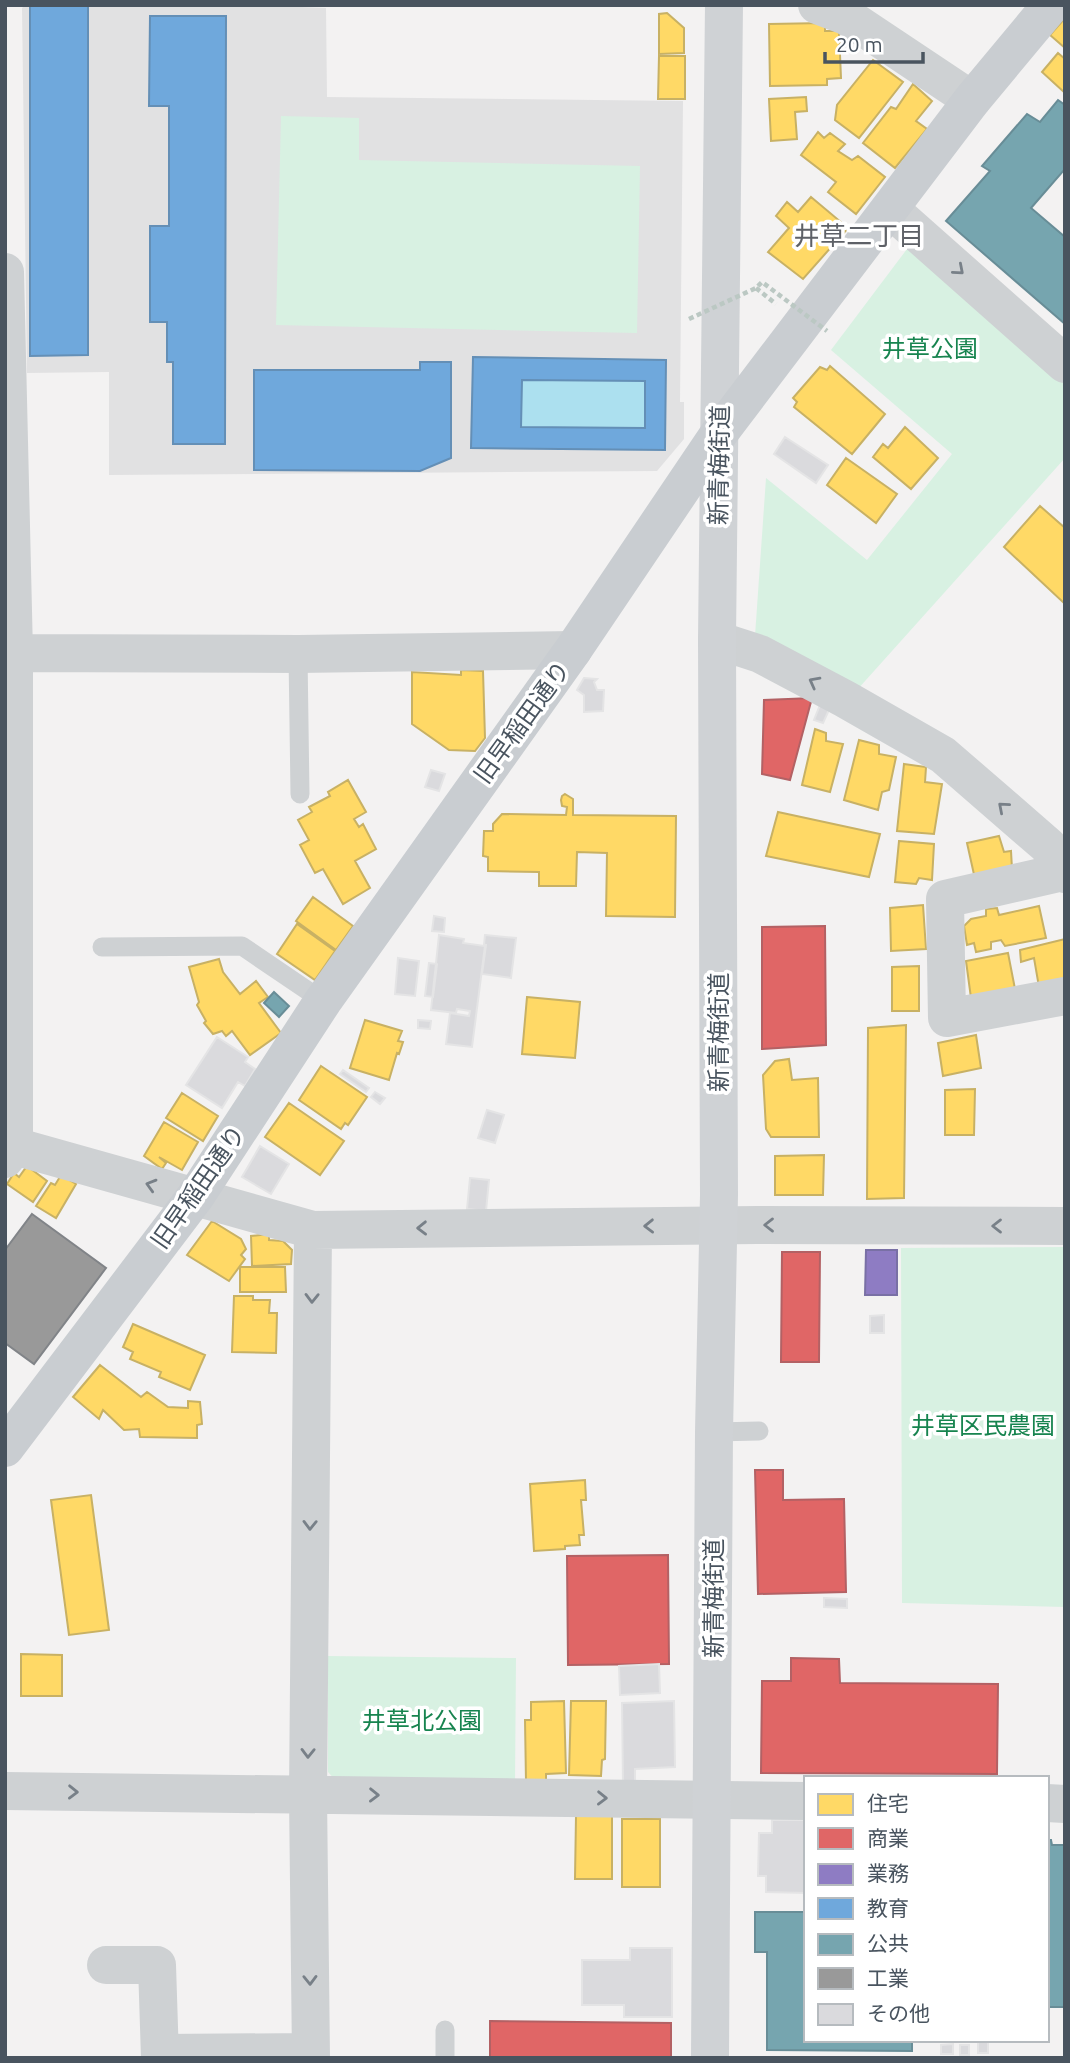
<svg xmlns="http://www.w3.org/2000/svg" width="1070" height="2063" font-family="Ubuntu,'Noto Sans JP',sans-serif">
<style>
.education{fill:#e1e1e2}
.green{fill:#d8f1e2}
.water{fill:#ace0ef}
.homes{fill:#ffd966;stroke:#c8b164;stroke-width:2}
.shops{fill:#e06666;stroke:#b36164;stroke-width:2}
.offices{fill:#8e7cc3;stroke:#7970a5;stroke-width:2}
.schools{fill:#6fa8dc;stroke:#648fb6;stroke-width:2;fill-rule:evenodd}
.public{fill:#76a5af;stroke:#688d97;stroke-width:2}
.industry{fill:#999;stroke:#818488;stroke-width:2}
.building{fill:#dadadd;stroke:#e4e4e5;stroke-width:2}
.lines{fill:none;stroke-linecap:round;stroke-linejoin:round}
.path{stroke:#bbc8c3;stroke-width:4.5;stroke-dasharray:5 3.5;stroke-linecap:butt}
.lane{stroke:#ced1d3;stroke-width:19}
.street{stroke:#ced1d3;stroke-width:38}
.secondary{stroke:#cfd2d5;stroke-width:38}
.primary{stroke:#c9cdd1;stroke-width:38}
.path-bridge{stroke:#bbc8c3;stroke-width:4.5;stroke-dasharray:5 3.5;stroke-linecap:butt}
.oneway{stroke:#788088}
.labels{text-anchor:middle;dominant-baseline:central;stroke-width:7;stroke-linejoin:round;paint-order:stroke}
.park-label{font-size:24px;fill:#17844f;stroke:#fff}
.street-label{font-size:24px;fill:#49545f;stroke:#fff}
.neighbourhood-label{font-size:26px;fill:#5e6167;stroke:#fff}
</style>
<rect width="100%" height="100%" fill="#f3f2f2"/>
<path class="education" d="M25,5H254L326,8L327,97L683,101L680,402H684V439L657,471L109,475V372L27,373L22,8Z"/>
<path class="green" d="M281,116L359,118V160L640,166L637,333L276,325Z
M910,245L1065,379V458L857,690L755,636L766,478L867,560L952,454L831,350Z
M1065,1247V1607L902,1603L901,1248Z
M328,1656L516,1658L515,1785L338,1783L328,1772Z"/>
<path class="water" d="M522,380L645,381V428L521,427Z"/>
<path class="homes" d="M667,13L684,28V53L659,54V14Z
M1065,18V48L1050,35Z
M825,23V31H839L841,78L827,79V85L770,86L769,24Z
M1058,53L1065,59V93L1042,72Z
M659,56H685V99H658Z
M873,60L903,82L859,138L835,120L837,105Z
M913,84L932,101L916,121L927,129L895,168L863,143L891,107L896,109Z
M806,97L807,111L795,112L797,139L771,141L769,99Z
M818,132L824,138L830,133L845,144L838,151L852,160L858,156L885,177L856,214L828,192L836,182L801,155Z
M811,197L848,228L803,279L768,252L789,228L776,216L787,202L798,212Z
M830,366L885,414L852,454L794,407L797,402L793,398L820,367L827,370Z
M905,427L938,458L911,489L873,457L883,444L888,448Z
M846,458L897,494L876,523L827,485Z
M1040,506L1065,528V604L1004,547Z
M461,670L483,671L485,738L475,751L449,750L412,724V672L461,675Z
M815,729L826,733V741L843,744L830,792L802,785Z
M859,740L879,745V754L896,757L889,790L882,792L878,810L844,800Z
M904,764L926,767L925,782L942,784L934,834L897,831Z
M348,780L366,812L354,819L359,827L363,824L376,849L355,861L370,888L343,904L323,869L315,873L300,845L309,840L298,820L312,812L309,807L330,796L328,792Z
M565,794L573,799V815L676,816L675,917L606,916L607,853L577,852L576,886H539V872L488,871V857L483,856L484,831H493V824L502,814L566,815L567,807L562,806L561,800L562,796Z
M778,812L880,834L869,877L766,856Z
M999,836L1004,852L1011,851L1012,869L975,879L967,843Z
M899,841L934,844L932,880L919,878L916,884L895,882Z
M313,897L353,926L336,950L296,921Z
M923,905L926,949L891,951L890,908Z
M1039,906L1046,938L1005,946L1001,940L991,942V949L976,952L974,943L967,945L964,926L971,919L986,916V909L997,908L999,915Z
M297,924L335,951L315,980L277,954Z
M1065,939V980L1039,987L1034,958L1021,962L1020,950Z
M1008,953L1015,989L971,998L966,961Z
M219,959L223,972L240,994L256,981L268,997L259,1003L281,1033L250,1055L232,1031L226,1036L222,1031L213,1034L204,1023L206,1021L197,1005L199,1002L189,967Z
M919,966V1011H892V967Z
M527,997L580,1002L575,1058L522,1054Z
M365,1020L402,1031L398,1041L403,1042L399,1054L397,1053L389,1080L350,1068Z
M906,1025L904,1198L867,1199L868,1028Z
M976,1035L981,1068L943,1076L938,1043Z
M789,1059L792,1080L818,1078L819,1137H771L766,1129L763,1075L775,1061Z
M321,1066L367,1097L348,1125L345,1123L341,1129L299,1100Z
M975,1089L974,1135H945V1090Z
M182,1093L218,1116L203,1141L166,1118Z
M289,1103L344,1141L320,1175L265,1137Z
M164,1122L198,1142L182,1170L159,1157L166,1163L162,1169L144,1156Z
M824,1155L823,1195H775V1156Z
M27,1166L47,1181L33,1202L7,1184L14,1173L19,1177Z
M61,1175L76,1184L56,1218L36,1206L51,1183L55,1185Z
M212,1221L241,1239L246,1249L241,1255L245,1259L229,1281L187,1255Z
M269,1234V1240L283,1241L292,1250L291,1264L252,1266L251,1236Z
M240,1267H285L286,1292H240Z
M234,1296H253V1300H270L269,1313H277L276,1353L232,1352Z
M133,1324L205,1355L190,1390L159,1377L161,1372L130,1359L133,1352L123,1347Z
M100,1365L141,1397L147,1392L168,1407L188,1408V1401L200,1402L202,1424L197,1425V1438L140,1437L139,1429L124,1430L103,1410L99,1419L73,1397Z
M585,1480L586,1500H581L584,1535H579L580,1545L565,1546V1549L534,1551L530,1484Z
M91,1495L109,1630L69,1635L51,1500Z
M21,1654L62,1655V1696H21Z
M564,1701L566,1773L546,1774V1782H526L525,1720H531V1702Z
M571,1701H606L605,1759L602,1760L601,1776L569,1775Z
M576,1816H612V1879H575Z
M622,1819H660V1887H622Z"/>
<path class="shops" d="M812,698L790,780L762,774L764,700Z
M825,926L826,1045L762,1049V927Z
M782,1252H820L819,1362H781Z
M755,1470H783V1500L844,1499L846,1592L758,1594Z
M668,1555L669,1664L568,1665L567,1556Z
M791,1658L839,1659L840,1683L998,1684L997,1774L761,1773L762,1681H791Z
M490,2021L671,2023V2058H490Z"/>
<path class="offices" d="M866,1250H897V1295H865Z"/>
<path class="schools" d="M30,5H88V355L30,356Z
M150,16H226L225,444H173V362H167V322H150V226H169V106H149Z
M473,357L666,360L665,450L471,448ZM522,380L645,381V428L521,427Z
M420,362H451V458L420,471L254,470V370H420Z"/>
<path class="public" d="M1058,100L1065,105V169L1031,208L1065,237V324L946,221L990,171L982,166L1027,114L1040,122Z
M274,992L289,1006L279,1017L264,1003Z
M1047,1840H1051L1052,1845H1065V2007H1047Z
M755,1912H806V2040H912V2051L767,2050V1952H755Z"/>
<path class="industry" d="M32,1214L106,1268L34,1364L5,1343V1250Z"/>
<path class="building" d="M785,437L828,465L816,483L774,454Z
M584,678L597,679L594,682L597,690H604L603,711L584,712V695L577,690Z
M820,705L829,710L823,723L814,720Z
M431,770L445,774L439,791L425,787Z
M434,916L445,918L444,932L432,931Z
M439,935L464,939L463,943L485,946L472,1047L446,1044L450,1013L469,1016L470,1011L457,1009L456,1013L431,1010Z
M485,935L516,938L511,978L482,974L486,945H484Z
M398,958L419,961L415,996L395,994Z
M429,963L437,964L433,997L425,996Z
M418,1020L431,1021L430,1029L418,1028Z
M217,1037L248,1057L245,1062L255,1069L245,1086L238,1082L222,1108L186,1085Z
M343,1070L369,1088L366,1092L340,1074Z
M375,1092L385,1098L380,1104L371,1097Z
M487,1110L504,1115L495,1143L478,1138Z
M260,1146L289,1164L271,1194L242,1177Z
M470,1178L489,1180L486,1211L467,1209Z
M884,1315V1333H870V1316Z
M824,1598L847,1599V1608L824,1607Z
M659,1664L660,1693L620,1695L619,1666Z
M674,1701L675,1767L635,1769V1784L623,1785L622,1703Z
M772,1820H806V1893L766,1892V1876H758L759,1833H772Z
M630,1948H672V2017H624V2005H582V1960H630Z
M988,2041V2053H978V2042Z
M953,2044V2054H941V2045Z
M960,2045H969V2055H960Z"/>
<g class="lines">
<path class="path" d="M756,288L776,304"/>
<path class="lane" d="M298,654L300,794
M102,947L242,946L323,1001
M714,1432L759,1431
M445,2030V2058"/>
<path class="street" d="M817,5L846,16L972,100
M890,209L1065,364
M5,272L14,653V1146L5,1159
M717,640L760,654L845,699L943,755L1048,846L1065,874
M5,653L298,654L573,650
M1063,872L945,899L947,1018L1065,996
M14,1146L313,1230L757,1225L1065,1226
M5,1791L806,1801
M1047,1803L1065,1804
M106,1965H157L160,2058
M160,2053L311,2052
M311,2058L308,1795L313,1230"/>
<path class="secondary" d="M710,2058L714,1432L719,1195L717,640L724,5"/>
<path class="primary" d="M5,1448L195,1197L323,1001L573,650L720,432L972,100L1051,5"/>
<path class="path-bridge" d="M689,319L756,288L762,282L827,331"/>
</g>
<defs><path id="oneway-chevron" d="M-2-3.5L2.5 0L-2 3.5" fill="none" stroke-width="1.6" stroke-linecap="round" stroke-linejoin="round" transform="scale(1.75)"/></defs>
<g class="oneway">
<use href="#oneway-chevron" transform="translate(959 270) rotate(41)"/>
<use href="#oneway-chevron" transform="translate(814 682) rotate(-152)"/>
<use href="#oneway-chevron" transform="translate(1003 807) rotate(-139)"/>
<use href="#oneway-chevron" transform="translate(151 1185) rotate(-164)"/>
<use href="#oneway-chevron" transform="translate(769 1225) rotate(-180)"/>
<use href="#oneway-chevron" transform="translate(649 1226) rotate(179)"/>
<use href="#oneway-chevron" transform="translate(997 1226) rotate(-180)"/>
<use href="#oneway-chevron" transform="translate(422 1228) rotate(179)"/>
<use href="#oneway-chevron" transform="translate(312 1298) rotate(91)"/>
<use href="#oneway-chevron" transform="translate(310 1525) rotate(91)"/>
<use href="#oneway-chevron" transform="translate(308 1753) rotate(91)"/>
<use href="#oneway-chevron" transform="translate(73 1792) rotate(1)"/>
<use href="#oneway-chevron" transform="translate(374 1795) rotate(1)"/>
<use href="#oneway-chevron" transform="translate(602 1798) rotate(1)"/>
<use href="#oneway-chevron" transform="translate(310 1980) rotate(89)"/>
</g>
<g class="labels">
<g class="park-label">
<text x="930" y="348">井草公園</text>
<text x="983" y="1425">井草区民農園</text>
<text x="422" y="1720">井草北公園</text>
</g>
<g class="street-label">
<text transform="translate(719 465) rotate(-89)">新青梅街道</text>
<text transform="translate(522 722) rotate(-54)">旧早稲田通り</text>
<text transform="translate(718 1032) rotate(-90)">新青梅街道</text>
<text transform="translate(198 1187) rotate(-55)">旧早稲田通り</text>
<text transform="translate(713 1598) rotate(-90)">新青梅街道</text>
</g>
<g class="neighbourhood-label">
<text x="859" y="235">井草二丁目</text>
</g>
</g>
<rect width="1070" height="2063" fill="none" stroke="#49545f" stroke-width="14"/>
<rect x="804" y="1776" width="245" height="266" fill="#ffffff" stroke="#b6bbbf" stroke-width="2"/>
<rect x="818" y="1794" width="35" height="21" fill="#ffd966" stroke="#b6bbbf" stroke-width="2"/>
<text x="867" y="1811" font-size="21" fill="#49545f">住宅</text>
<rect x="818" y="1828" width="35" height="21" fill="#e06666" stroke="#b6bbbf" stroke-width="2"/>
<text x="867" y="1846" font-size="21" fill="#49545f">商業</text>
<rect x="818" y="1864" width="35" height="21" fill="#8e7cc3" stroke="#b6bbbf" stroke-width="2"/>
<text x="867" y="1881" font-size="21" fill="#49545f">業務</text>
<rect x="818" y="1898" width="35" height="21" fill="#6fa8dc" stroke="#b6bbbf" stroke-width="2"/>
<text x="867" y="1916" font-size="21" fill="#49545f">教育</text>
<rect x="818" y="1934" width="35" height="21" fill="#76a5af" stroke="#b6bbbf" stroke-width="2"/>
<text x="867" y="1951" font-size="21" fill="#49545f">公共</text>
<rect x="818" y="1968" width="35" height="21" fill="#999999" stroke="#b6bbbf" stroke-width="2"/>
<text x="867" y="1986" font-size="21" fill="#49545f">工業</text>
<rect x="818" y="2004" width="35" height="21" fill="#dadadd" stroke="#b6bbbf" stroke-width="2"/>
<text x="867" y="2021" font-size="21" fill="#49545f">その他</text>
<path d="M825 52v10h98v-10" fill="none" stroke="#49545f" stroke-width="3.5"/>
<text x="836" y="52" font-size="21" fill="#49545f" stroke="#ffffff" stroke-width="5" paint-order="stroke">20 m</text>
</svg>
